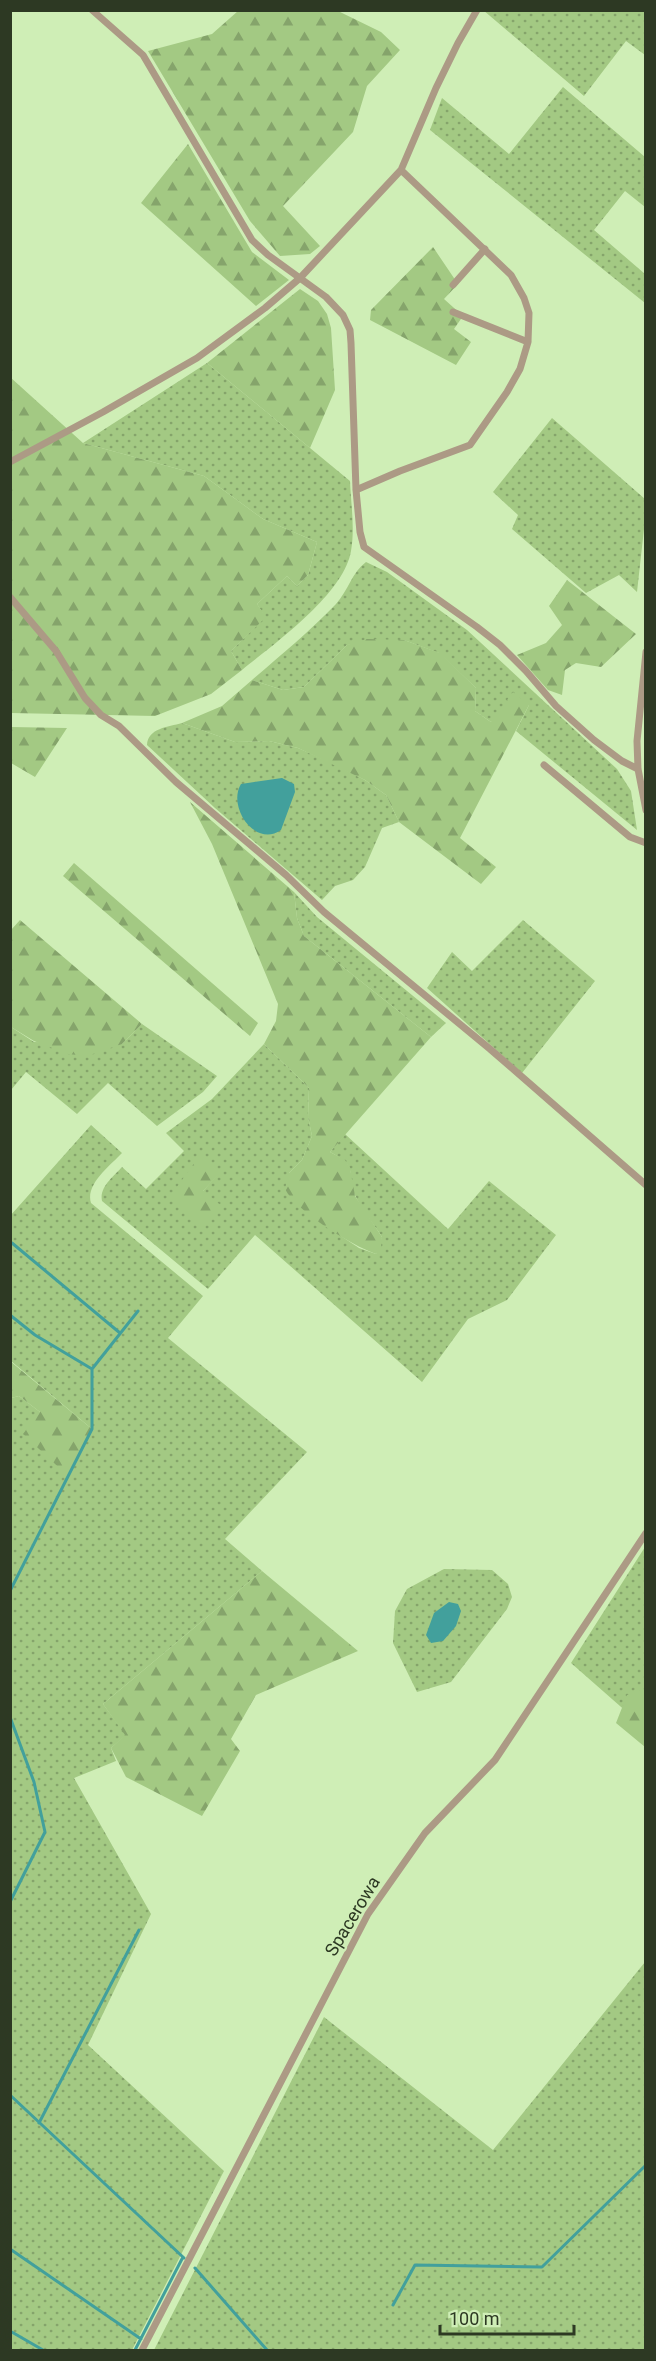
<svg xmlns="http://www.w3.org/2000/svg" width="656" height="2361" font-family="Roboto,sans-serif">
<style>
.green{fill:url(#green-dots);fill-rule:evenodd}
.forest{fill:url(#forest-firs)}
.water{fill:#42a09c}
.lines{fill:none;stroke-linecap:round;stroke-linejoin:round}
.stream{stroke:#42a09c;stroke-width:3}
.street{stroke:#ac9a85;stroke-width:7}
.labels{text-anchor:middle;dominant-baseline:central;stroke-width:4.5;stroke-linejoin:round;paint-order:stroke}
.street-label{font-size:18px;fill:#2d3923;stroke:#cfeeb6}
</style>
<defs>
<pattern id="green-dots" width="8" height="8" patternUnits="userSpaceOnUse" patternTransform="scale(1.5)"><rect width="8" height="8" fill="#a3c983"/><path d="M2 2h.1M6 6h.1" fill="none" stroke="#85a46b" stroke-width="1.8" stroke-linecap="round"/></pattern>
<pattern id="forest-firs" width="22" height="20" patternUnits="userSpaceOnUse" patternTransform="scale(1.5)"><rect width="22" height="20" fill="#a3c983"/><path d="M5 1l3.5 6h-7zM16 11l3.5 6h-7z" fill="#85a46b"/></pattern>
</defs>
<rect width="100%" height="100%" fill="#cfeeb6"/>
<path class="green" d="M483,10L645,11V55L626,41L584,96Z
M563,87L645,157V207L625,191L594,230L645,274V303L430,130L442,98L509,154Z
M207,363L350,481C351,504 355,529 351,551C344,594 274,644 242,670L231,651L265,617L257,604L287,576L297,586L308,575L317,542L263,519L204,476L83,443Z
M552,418L645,499V520L637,592L619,575L586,593L512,529L518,515L493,492Z
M366,562L387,572L467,630L617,769L631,791L637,830L516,731L529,705L491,722L475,711L476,688L439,653L404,640L347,645L304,687L283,690L252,680C281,655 310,631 336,604C348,591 352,572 366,562Z
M182,723L235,742L269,741L298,748L334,764L365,780L386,795L399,822L382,828L365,867L353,880L335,886L322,900L215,808L147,745C148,728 168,727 182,723Z
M294,892L317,917L446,1023L431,1037L304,936L297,918Z
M523,920L595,981L522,1073L427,988L452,952L472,971Z
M142,1024L217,1076L203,1092L157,1126L108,1083L77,1114L26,1072L11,1090V1027L34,1042L122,1044Z
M264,1044L309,1088L308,1117L312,1136L302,1160L289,1173L317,1220L359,1248L376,1254L382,1237C374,1224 362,1211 356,1197C344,1173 362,1169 330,1152L345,1134L448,1229L489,1181L556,1235L507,1300L468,1319L422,1382L255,1235L208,1289L102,1201C99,1187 114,1176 122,1167L146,1189L184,1151L166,1133L212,1099ZM200,1156L219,1173L203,1191Z
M91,1125L122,1153C111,1165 85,1184 91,1203L203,1296L168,1338L307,1452L225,1539L262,1571L103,1704L126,1735L111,1748L116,1761L74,1778L151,1914L88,2045L224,2171L132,2350H11V1398L19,1396L40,1412L69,1476L92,1429L11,1361L10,1216Z
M645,1547V1728L571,1663Z
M444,1569L492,1570L508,1584L512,1597L507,1609L451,1682L417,1692L393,1643L395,1611L407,1589Z
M645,1962V2350H154L324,2017L493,2150Z"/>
<path class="forest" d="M238,11H338L381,32L400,50L367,86L353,132L283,206L320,246L310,254L280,256L250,221L148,51L212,34Z
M188,144L252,252L289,280L256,306L141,203Z
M433,247L458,284L444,299L463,316L454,329L471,342L456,365L370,320L371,310Z
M300,289L318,301L327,314L331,328L335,390L310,448L207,363Z
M10,377L83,443L204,476L263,519L317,542L308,575L297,586L287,576L257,604L266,617L231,651L242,670L211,694L155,716L11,713Z
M567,580L636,634L601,667L576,663L565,670L562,695L548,690L517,655L546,643L562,625L549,606Z
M367,639L404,640L440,653L476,688L475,711L491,722L513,692L529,705L460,838L496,867L481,884L399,822L386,795L365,780L298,748L269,741L235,742L182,723L222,706L252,680L283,690L304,687L347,645Z
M11,727L67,728L35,777L11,763Z
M190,802L294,892L297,918L304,936L431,1037L330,1152L345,1160L350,1168L355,1196L382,1237L381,1247L376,1254C351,1245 297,1212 285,1189L289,1173L302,1160L312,1136L308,1117L309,1088L264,1044L276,1021L278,1004L212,844Z
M74,863L258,1023L250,1036L63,876Z
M20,920L142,1024L122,1044L87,1056L68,1054L34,1041L11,1027V930Z
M200,1155L220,1173L203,1191L223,1207L203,1225L176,1204L174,1191Z
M10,1361L92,1429L69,1477L23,1434L40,1412L19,1396L11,1398Z
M262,1571L358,1651L256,1695L231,1739L240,1751L202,1816L126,1777L111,1748L125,1735L103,1704Z
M645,1689H646L645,1747L616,1723L627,1695Z"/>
<path class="water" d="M282,778L294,784L295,792L281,830C255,848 227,807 241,784Z
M449,1602L458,1604L461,1611L456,1626L443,1641L431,1643L426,1635L434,1613Z"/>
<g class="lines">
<path class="stream" d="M12,1243L120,1333
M10,1315L35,1335L92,1369
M10,1591L92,1429V1369L138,1311
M10,1717L34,1782L45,1832L10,1902
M10,2095L184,2258
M39,2123L139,1930
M10,2249L141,2339
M195,2268L267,2350
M393,2305L415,2265L542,2267L646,2165
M10,2331L43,2350
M135,2350L183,2257"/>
<path class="street" d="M92,10L143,55L252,240L268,255L326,297L343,315L350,330L351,343L356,490L360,532L364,547L477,627L500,645L526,671L556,706L594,740L622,761L638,769
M453,285L485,249
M453,312L528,342
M10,462L103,412L197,358L265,308L300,278L401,170L436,88L458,43L477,10
M356,490L400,471L470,445L507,392L520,369L528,342L529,313L524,298L511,275L401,170
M10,597L56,651L85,698L101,715L119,726L176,782L286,875L324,912L490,1049L646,1185
M646,652L637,741L638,769L646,810
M544,765L630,837L646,843
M142,2350L368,1914L425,1833L495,1760L646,1533"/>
</g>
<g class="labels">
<g class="street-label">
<text transform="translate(352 1916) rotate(-59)">Spacerowa</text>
</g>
</g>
<rect width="656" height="2361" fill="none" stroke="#2d3923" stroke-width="24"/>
<path d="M440 2325v9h134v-9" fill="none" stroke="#2d3923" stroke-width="3"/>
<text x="449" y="2325" font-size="18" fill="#2d3923" stroke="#cfeeb6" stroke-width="4.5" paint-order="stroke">100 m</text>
</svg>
